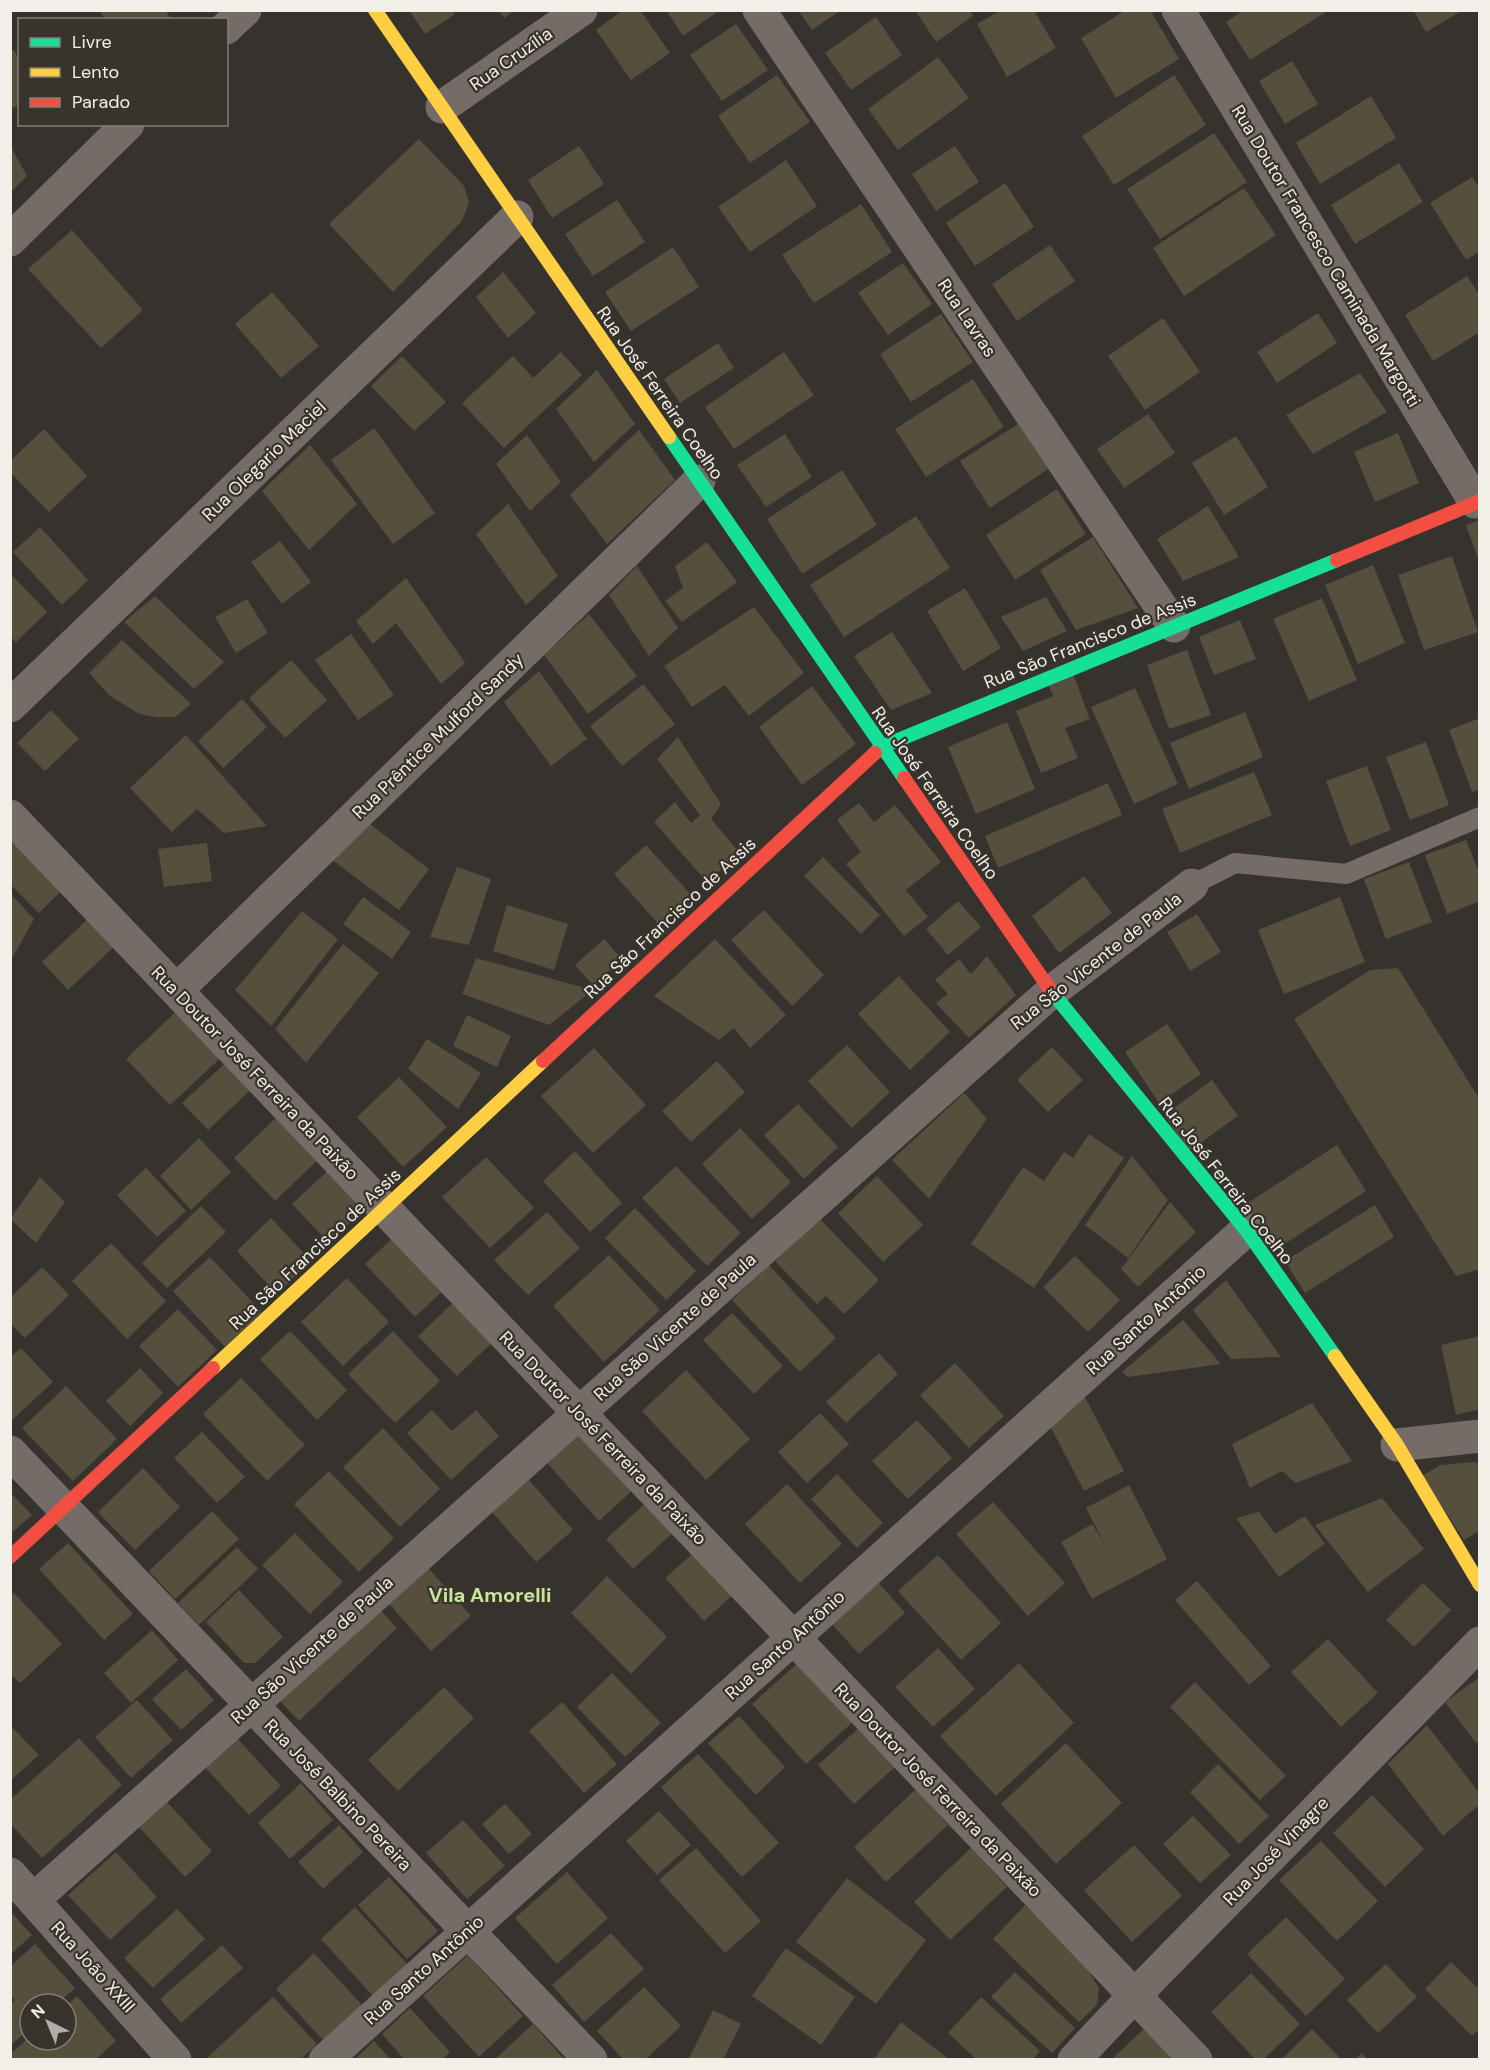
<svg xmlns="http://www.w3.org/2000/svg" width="1490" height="2070" font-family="'DM Sans',sans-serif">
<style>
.building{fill:#564f3e}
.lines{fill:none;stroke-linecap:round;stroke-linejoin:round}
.lane{stroke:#756c68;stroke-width:20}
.street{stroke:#756c68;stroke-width:33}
.fast{stroke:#16e098;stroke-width:14}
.slow{stroke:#ffcf43;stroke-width:14}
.jam{stroke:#f24e42;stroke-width:14}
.labels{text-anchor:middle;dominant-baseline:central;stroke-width:4.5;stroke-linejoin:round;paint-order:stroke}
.street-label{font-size:18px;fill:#f2efe9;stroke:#39342b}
.neighbourhood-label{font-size:20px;font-weight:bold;fill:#c7e59d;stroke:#39342b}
</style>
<rect width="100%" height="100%" fill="#36332e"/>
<path class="building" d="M99,10H165L172,20H106Z
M409,10H452L455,14L425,34Z
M498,10H515L504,18Z
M623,10H640L670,53L631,80L596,30Z
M666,10H720L683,36Z
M798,10H841L812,30Z
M915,10H969L973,16L936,42Z
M1001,10H1034L1056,48L1007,77L977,24Z
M1126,10H1150L1179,59L1116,98L1081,38Z
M1244,10H1329L1250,60L1226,22Z
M1413,10H1463L1426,32Z
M876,17L902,55L851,90L825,53Z
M736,24L768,70L722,101L690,55Z
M14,50L20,62V105L10,109V51Z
M938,57L969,98L898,150L868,109Z
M1292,61L1318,104L1285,124L1259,81Z
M777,75L810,122L750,163L718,116Z
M1174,75L1206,125L1114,185L1082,136Z
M1371,96L1396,138L1320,184L1296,143Z
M1214,133L1247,182L1160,239L1127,189Z
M419,139L464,186L469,203L462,221L393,292L329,224Z
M10,145L27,176L10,193Z
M579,146L604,184L552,218L528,180Z
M955,146L979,182L936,211L912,174Z
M786,160L817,206L750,252L718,207Z
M1399,163L1423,202L1355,244L1331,205Z
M1472,177L1480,189V251L1466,260L1430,203Z
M1005,183L1034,227L975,266L946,223Z
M1244,188L1276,235L1184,296L1153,248Z
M617,200L645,242L593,276L565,234Z
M861,204L892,252L814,303L782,255Z
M72,230L143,310L101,348L28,269Z
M1050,245L1075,281L1017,321L992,284Z
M673,247L699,287L631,331L605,292Z
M903,263L932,304L888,335L858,293Z
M503,272L536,313L508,338L476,297Z
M1467,276L1480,296V332L1433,361L1405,315Z
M272,292L319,346L281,378L235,324Z
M1318,313L1337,343L1277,383L1257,352Z
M941,314L973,362L911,402L880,354Z
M1163,318L1200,372L1145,410L1108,356Z
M718,343L734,368L680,403L664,379Z
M561,352L582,375L504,448L462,403L513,356L533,378Z
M784,352L814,395L734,449L705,407Z
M402,356L446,402L414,431L371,386Z
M597,370L635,424L594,462L556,409Z
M1360,373L1387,412L1313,454L1286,415Z
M973,379L1004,427L926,477L895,429Z
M1148,414L1175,453L1124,488L1097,449Z
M1018,424L1048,469L990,508L960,461Z
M374,428L435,513L393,544L331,460Z
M44,429L87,476L49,512L10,472V461Z
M639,430L675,480L607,544L570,495Z
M1398,433L1419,483L1375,502L1354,452Z
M785,434L812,477L766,507L737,465Z
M527,435L561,482L530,511L496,464Z
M1236,436L1268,487L1224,515L1192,463Z
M310,445L357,504L309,550L262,491Z
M842,470L877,525L802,574L767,519Z
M1057,489L1086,534L1015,580L986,535Z
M508,504L558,576L526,605L476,534Z
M1208,506L1239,557L1183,581L1157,539Z
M916,516L950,568L844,637L810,585Z
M1480,520V560L1479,561L1466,525Z
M40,527L88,580L62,605L13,552Z
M1093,537L1138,608L1076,630L1040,570Z
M280,541L311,582L282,604L251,562Z
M707,542L737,582L682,622L665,601L683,588L675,566Z
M1452,556L1478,632L1424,650L1398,575Z
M1373,565L1405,643L1358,664L1325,585Z
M637,566L678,628L649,656L609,595Z
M10,573L47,612L16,642L10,636Z
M406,578L465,663L441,684L396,623L373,644L356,621Z
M965,588L1001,648L963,671L927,611Z
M155,596L224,662L194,689L124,622Z
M1046,597L1067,631L1023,651L1001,617Z
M1322,598L1357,680L1309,701L1273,619Z
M247,599L268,633L236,653L215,617Z
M754,607L804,673L749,716L725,685L692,707L664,666Z
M589,614L637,676L588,714L544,655Z
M1240,620L1256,659L1214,675L1199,637Z
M892,632L932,693L891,710L854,656Z
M351,634L394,695L358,720L315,660Z
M122,640L191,704L175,717H156L139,714L109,695L89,673Z
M1187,650L1211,715L1169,729L1147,665Z
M291,660L327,700L285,738L249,698Z
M539,671L587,739L551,766L504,702Z
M1073,674L1090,719L1065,728L1078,758L1041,773L1016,711L1053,696L1048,684Z
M643,684L675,724L622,766L590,726Z
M812,686L856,744L802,785L759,727Z
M1135,688L1178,784L1134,804L1091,707Z
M242,699L267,727L223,768L198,741Z
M51,710L79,739L45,771L17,743Z
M1245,712L1263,757L1189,789L1170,743Z
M1480,718V790L1472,792L1449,730Z
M1007,722L1035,789L976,814L948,747Z
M186,735L267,826L224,833L197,809L172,832L130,788Z
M678,737L721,804L711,819L740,853L707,882L654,822L675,802L691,823L700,815L657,759Z
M1426,742L1449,805L1410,820L1386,757Z
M1367,766L1391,830L1350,846L1326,781Z
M1254,772L1272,815L1180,853L1162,809Z
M1108,783L1122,815L998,868L985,836Z
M859,803L874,822L895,805L941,862L906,890L928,917L904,936L846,864L861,852L837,820Z
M362,818L429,869L399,910L331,859Z
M10,830L65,887L39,913L10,884Z
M1466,840L1480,875V901L1447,914L1425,855Z
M207,843L212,881L164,887L158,849Z
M646,845L694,898L661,927L614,874Z
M823,857L880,915L861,934L804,876Z
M1409,862L1432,922L1386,939L1364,879Z
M457,867L491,879L469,945L430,937Z
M1084,876L1112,913L1059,953L1032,916Z
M10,893L34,919L10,962Z
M363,897L411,932L392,959L343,924Z
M1340,897L1365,962L1284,994L1258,930Z
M958,901L981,927L948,955L926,929Z
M507,905L568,924L554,970L493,951Z
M764,910L824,975L792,1006L731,940Z
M302,911L338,939L271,1026L235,990Z
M1197,914L1221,952L1190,971L1167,932Z
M91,916L117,944L68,990L42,962Z
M604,939L622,959L593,985L575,965Z
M715,939L786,1015L750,1048L734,1028L719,1040L654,996Z
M343,944L379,973L306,1063L275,1029Z
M987,956L1016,995L969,1038L936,1003L948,994L935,980L959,959L971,974Z
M476,958L593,990L549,1025L462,994Z
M1398,968L1480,1100V1269L1456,1276L1294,1019L1370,970Z
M899,976L950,1032L910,1070L858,1014Z
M183,1005L228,1051L170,1105L126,1059Z
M467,1015L511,1036L497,1067L453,1046Z
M1167,1024L1201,1074L1159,1103L1125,1052Z
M427,1039L481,1073L458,1109L408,1069Z
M847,1045L890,1092L852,1128L808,1081Z
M1052,1047L1083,1080L1048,1112L1017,1080Z
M594,1048L646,1105L593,1153L541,1096Z
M233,1056L258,1083L208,1130L182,1103Z
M717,1061L745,1092L691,1142L662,1111Z
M399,1077L447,1127L403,1167L357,1117Z
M1212,1080L1238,1116L1189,1151L1164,1115Z
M964,1093L987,1119L929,1199L892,1160Z
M798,1104L838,1147L804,1179L764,1135Z
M284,1110L325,1153L275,1201L234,1158Z
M740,1128L791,1182L752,1219L702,1164Z
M1089,1134L1124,1158L1034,1288L971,1244L1023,1167L1044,1181L1064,1152L1073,1158Z
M199,1138L231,1172L191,1210L160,1176Z
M1337,1145L1366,1191L1272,1252L1243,1206Z
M575,1151L622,1203L590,1232L543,1181Z
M1132,1156L1168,1200L1128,1258L1085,1225Z
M486,1157L534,1208L490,1248L442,1197Z
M333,1166L370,1204L329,1243L292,1204Z
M676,1166L741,1233L707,1266L642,1198Z
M146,1168L186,1211L157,1237L117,1195Z
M877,1176L923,1225L883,1262L838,1213Z
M40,1177L65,1202L36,1243L10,1219Z
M1170,1202L1196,1232L1138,1287L1121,1269Z
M1375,1205L1394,1237L1305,1293L1285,1261Z
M201,1206L226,1232L167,1288L142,1263Z
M635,1208L696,1271L666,1300L605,1238Z
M547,1212L580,1248L528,1295L494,1260Z
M271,1218L311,1261L277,1294L237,1251Z
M819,1218L879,1280L844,1314L826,1296L817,1304L775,1261Z
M399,1232L449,1285L415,1317L365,1264Z
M111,1243L166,1301L127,1339L72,1281Z
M609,1255L660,1310L604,1362L553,1306Z
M1075,1256L1120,1300L1088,1332L1043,1287Z
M210,1257L262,1312L225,1347L173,1291Z
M769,1265L836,1338L800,1372L732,1300Z
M42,1267L69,1295L25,1338L10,1323V1298Z
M347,1278L389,1322L343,1366L301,1322Z
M1226,1280L1281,1357L1231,1359L1193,1310Z
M460,1296L499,1336L457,1376L418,1336Z
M178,1309L217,1350L178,1387L139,1346Z
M732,1313L783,1366L754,1394L703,1340Z
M1183,1320L1221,1364L1128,1377L1122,1372Z
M290,1331L347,1390L317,1420L260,1359Z
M393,1331L440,1381L395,1423L348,1374Z
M1480,1336V1409L1456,1415L1441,1345Z
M21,1348L53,1382L10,1422V1357Z
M879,1353L898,1374L846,1423L826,1402Z
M955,1363L1004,1416L969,1448L920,1395Z
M140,1368L163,1393L130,1426L106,1401Z
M686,1370L750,1439L706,1480L642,1411Z
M241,1378L305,1445L267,1481L203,1414Z
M66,1386L117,1439L73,1481L22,1428Z
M1082,1392L1124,1471L1084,1491L1048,1422Z
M1312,1403L1352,1461L1296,1483L1282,1471L1250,1488L1232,1444Z
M432,1410L452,1431L476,1410L499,1436L451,1480L407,1433Z
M820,1413L849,1444L807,1483L778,1452Z
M917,1420L952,1458L908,1499L872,1461Z
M577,1422L635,1488L599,1521L540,1455Z
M383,1428L440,1489L400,1527L343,1467Z
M202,1432L245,1477L217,1503L174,1458Z
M1474,1462L1480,1464V1530L1464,1540L1422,1476L1440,1465Z
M143,1468L180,1507L135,1550L98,1512Z
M329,1471L394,1538L359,1572L294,1504Z
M521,1471L573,1530L536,1562L485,1504Z
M837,1474L883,1523L857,1548L811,1499Z
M787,1484L842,1544L800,1583L745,1524Z
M1129,1485L1167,1559L1092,1599L1061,1542L1092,1524L1105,1545L1086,1508Z
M10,1492L32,1515L10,1534Z
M1382,1498L1424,1549L1368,1592L1315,1525Z
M648,1501L675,1531L633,1569L606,1539Z
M993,1502L1065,1583L1028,1616L956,1534Z
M212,1511L239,1539L175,1599L149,1571Z
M1259,1512L1275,1534L1305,1516L1325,1544L1279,1577L1236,1518Z
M295,1533L343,1582L310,1614L262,1565Z
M68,1543L133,1614L104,1640L39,1569Z
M237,1547L258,1569L199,1625L178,1603Z
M697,1550L735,1593L704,1621L665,1578Z
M938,1555L1001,1623L961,1660L898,1591Z
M423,1562L471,1616L431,1651L383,1597Z
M607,1576L667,1637L631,1674L571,1613Z
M877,1581L905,1613L859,1654L831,1623Z
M1197,1581L1271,1666L1249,1685L1175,1600Z
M1423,1583L1451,1610L1414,1647L1386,1620Z
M239,1590L283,1637L255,1663H244L206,1622Z
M14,1593L62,1644L20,1683L10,1673V1596Z
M376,1605L397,1628L299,1721L275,1696Z
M152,1630L178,1660L131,1703L104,1673Z
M1328,1639L1378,1693L1341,1727L1291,1672Z
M938,1648L975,1689L933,1727L895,1687Z
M800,1661L854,1721L806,1764L752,1704Z
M1019,1663L1074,1723L996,1796L940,1736Z
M186,1669L214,1700L181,1730L152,1699Z
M612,1673L661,1723L625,1757L577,1707Z
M1480,1677V1740L1476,1743L1445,1702Z
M1195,1682L1286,1776L1260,1800L1170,1707Z
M444,1687L474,1718L398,1791L368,1760Z
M137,1700L173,1740L131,1778L95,1737Z
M562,1702L617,1764L584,1793L529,1731Z
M739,1716L785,1767L756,1795L708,1743Z
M10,1725L39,1755L10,1781Z
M1427,1725L1480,1794V1804L1443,1836L1388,1764Z
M861,1726L896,1766L854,1804L818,1765Z
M235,1736L281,1786L249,1815L203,1765Z
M79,1738L122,1785L42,1858L10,1823V1800Z
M1066,1743L1122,1803L1056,1864L1001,1804Z
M698,1754L779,1843L742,1877L661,1787Z
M1218,1764L1269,1816L1239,1844L1190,1792Z
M301,1783L333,1820L290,1859L258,1823Z
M916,1789L948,1825L886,1882L854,1847Z
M1372,1795L1424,1849L1385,1887L1333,1833Z
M167,1802L212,1851L185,1877L139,1827Z
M505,1804L532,1834L509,1854L482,1824Z
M659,1811L691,1845L657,1875L626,1841Z
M1193,1816L1231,1855L1200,1883L1163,1844Z
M463,1820L505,1866L467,1899L426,1853Z
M339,1825L363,1852L323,1889L298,1862Z
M1321,1841L1378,1901L1337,1941L1279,1880Z
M1134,1845L1182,1896L1132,1942L1084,1890Z
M696,1848L761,1921L725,1953L659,1880Z
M971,1848L1007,1887L950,1940L914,1902Z
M116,1852L157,1897L110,1940L68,1895Z
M567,1872L608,1918L557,1964L515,1918Z
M389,1877L438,1931L407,1959L358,1905Z
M847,1878L926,1940L876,2004L796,1942Z
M1025,1905L1083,1962L1099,1988L1097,2005L1079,2022L993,1939Z
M355,1907L409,1966L374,1997L321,1939Z
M177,1909L205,1939L153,1988L124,1958Z
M10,1911L32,1935L10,1955Z
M1286,1917L1345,1979L1306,2016L1247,1954Z
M611,1933L644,1969L584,2022L552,1985Z
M35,1944L75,1988L57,2004H30V2028L10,2046V2004L15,2000L10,1996V1967Z
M222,1945L243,1968L181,2023L160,1999Z
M786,1948L855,1997L821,2045L752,1996Z
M314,1953L362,2005L324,2041L276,1989Z
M468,1955L523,2016L479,2057L423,1996Z
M1451,1962L1480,1990V2029L1472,2036L1425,1989Z
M1386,1964L1417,1997L1378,2033L1347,2000Z
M1015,1972L1075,2028L1052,2053L991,1997Z
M1251,1973L1300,2024L1263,2060H1256L1211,2012Z
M644,1987L681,2026L645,2060H624L597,2031Z
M77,1996L116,2041L95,2060H10V2054L30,2037V2040H66V2006Z
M273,1997L317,2044L300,2060H210L208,2057Z
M981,1997L1040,2051L1032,2060H977L948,2033Z
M410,2008L450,2052L442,2060H405L382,2034Z
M713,2010L741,2024L723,2060H688Z
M901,2022L950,2060H873Z
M533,2024L565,2060H494Z
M1148,2025L1181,2060H1111Z
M1312,2029L1339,2057L1337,2060H1281Z
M374,2041L391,2060H354Z
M1362,2053L1368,2060H1354Z"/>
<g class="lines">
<path class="lane" d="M1192,885L1235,863L1346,874L1480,817"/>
<path class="street" d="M759,10L1174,626
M1178,10L1475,502
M226,28L245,10
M442,107L581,10
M10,240L128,124
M10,706L517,217
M10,816L1196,2060
M177,990L699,481
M1397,1445L1480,1436
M10,1452L591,2060
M10,1874L175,2060
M33,1900L1051,992L1192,885
M325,2060L1246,1230
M1074,2060L1135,1995L1480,1643"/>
<path class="fast" d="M669,437L904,778
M875,753L881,747L1337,560
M1051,991L1246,1230L1335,1356"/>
<path class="slow" d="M375,10L669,437
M1335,1356L1397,1445L1480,1585
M213,1368L543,1061"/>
<path class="jam" d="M1337,560L1480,501
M904,778L1051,991
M543,1061L875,753
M10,1557L213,1368"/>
</g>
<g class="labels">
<g class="street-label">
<text transform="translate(511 59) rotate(-35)">Rua Cruzília</text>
<text transform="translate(1326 256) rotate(59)">Rua Doutor Francesco Caminada Margotti</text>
<text transform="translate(967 318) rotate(56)">Rua Lavras</text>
<text transform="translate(660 393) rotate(55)">Rua José Ferreira Coelho</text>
<text transform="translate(264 461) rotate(-44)">Rua Olegario Maciel</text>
<text transform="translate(1090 641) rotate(-22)">Rua São Francisco de Assis</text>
<text transform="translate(438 736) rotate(-44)">Rua Prêntice Mulford Sandy</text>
<text transform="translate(935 793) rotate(55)">Rua José Ferreira Coelho</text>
<text transform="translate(670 918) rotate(-43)">Rua São Francisco de Assis</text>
<text transform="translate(1096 961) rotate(-38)">Rua São Vicente de Paula</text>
<text transform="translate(255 1073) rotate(46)">Rua Doutor José Ferreira da Paixão</text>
<text transform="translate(1226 1181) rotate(52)">Rua José Ferreira Coelho</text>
<text transform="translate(315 1249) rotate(-43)">Rua São Francisco de Assis</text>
<text transform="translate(1146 1320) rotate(-42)">Rua Santo Antônio</text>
<text transform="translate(675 1327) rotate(-42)">Rua São Vicente de Paula</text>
<text transform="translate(603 1438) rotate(46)">Rua Doutor José Ferreira da Paixão</text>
<text transform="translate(785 1645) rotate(-42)">Rua Santo Antônio</text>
<text transform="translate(312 1650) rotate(-42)">Rua São Vicente de Paula</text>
<text transform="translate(938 1790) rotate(46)">Rua Doutor José Ferreira da Paixão</text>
<text transform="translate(338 1795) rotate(46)">Rua José Balbino Pereira</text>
<text transform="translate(1276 1851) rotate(-46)">Rua José Vinagre</text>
<text transform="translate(93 1967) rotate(48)">Rua João XXIII</text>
<text transform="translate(424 1970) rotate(-42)">Rua Santo Antônio</text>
</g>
<g class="neighbourhood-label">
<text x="490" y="1595">Vila Amorelli</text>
</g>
</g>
<rect width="1490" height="2070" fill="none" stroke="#f2efe9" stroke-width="24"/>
<rect x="18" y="18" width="210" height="108" fill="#39342b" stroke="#837f77" stroke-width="1.5"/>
<rect x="30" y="38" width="30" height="9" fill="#16e098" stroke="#837f77" stroke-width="1.5"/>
<text x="72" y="48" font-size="18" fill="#f2efe9">Livre</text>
<rect x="30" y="68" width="30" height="9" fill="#ffcf43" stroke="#837f77" stroke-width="1.5"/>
<text x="72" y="78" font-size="18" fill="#f2efe9">Lento</text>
<rect x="30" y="98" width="30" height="9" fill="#f24e42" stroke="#837f77" stroke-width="1.5"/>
<text x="72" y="108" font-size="18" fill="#f2efe9">Parado</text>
<g transform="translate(48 2022) rotate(317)"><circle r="28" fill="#39342b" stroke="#837f77" stroke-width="1.5"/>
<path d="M0-4.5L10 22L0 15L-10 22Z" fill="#b0ada8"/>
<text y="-9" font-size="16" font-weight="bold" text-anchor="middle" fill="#f2efe9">N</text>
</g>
</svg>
